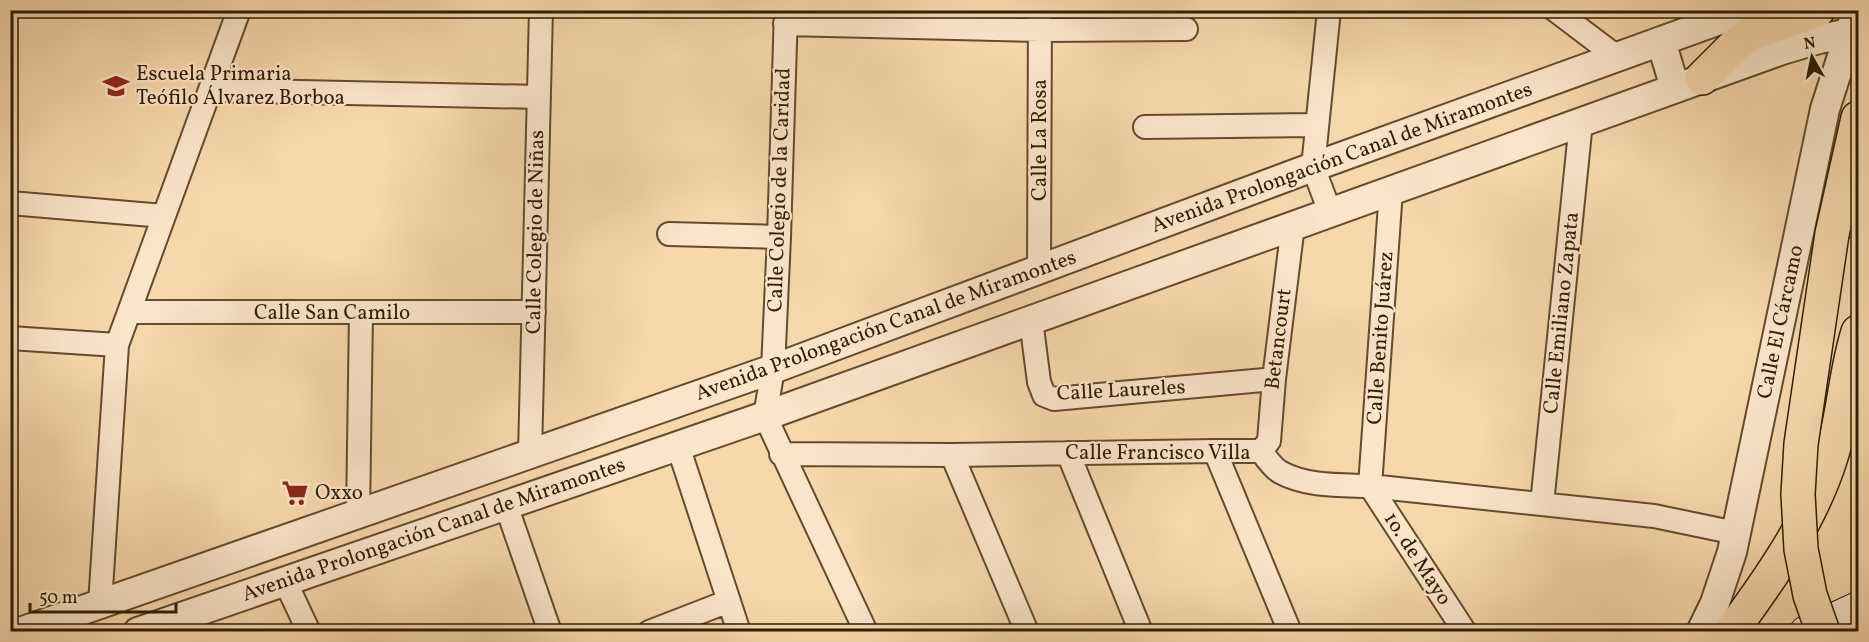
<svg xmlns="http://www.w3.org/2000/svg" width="1869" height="642" font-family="Vollkorn,serif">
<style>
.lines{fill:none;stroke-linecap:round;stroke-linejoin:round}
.minor-casing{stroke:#624c2d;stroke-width:26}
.tertiary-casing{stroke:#624c2d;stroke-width:32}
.secondary-casing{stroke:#301e03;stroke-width:34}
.primary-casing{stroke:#301e03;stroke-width:36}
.minor{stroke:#fae5c9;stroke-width:22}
.tertiary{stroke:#fae5c9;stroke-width:28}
.secondary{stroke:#fae5c9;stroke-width:32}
.primary{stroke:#f7d7ac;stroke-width:33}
.primary-bridge-casing{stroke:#301e03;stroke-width:36;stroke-linecap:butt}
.primary-bridge{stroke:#f7d7ac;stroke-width:33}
.labels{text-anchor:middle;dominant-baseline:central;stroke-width:4.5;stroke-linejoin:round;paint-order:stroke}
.poi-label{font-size:21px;fill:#301e03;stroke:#fae5c9;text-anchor:start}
.street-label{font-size:21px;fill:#301e03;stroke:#fae5c9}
</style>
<rect width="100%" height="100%" fill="#f7d7ac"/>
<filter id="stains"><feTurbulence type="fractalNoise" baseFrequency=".00333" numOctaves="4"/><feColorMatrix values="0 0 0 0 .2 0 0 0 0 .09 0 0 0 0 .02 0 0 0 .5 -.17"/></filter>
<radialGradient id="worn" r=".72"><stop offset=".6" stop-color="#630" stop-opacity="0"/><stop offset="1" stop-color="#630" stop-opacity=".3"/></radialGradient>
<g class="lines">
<g class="minor-casing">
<path id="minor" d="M786,10L779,237L773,369L765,416L866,632
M1329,10L1313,167L1330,212
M1555,10L1617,57
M785,24L1040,30L1186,29
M211,90L539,97
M1145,127L1317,125
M1391,190L1370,486L1465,632
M10,203L164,216
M669,234L779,237
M1039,270L1040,10
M130,312H534
M1031,320L1039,382L1044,395L1054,399L1274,379
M10,338L117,345
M678,446L739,632
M1215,451L1290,632
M1261,451L1269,441L1274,379L1293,225
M1068,453L1141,632
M530,454L541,10
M781,454L952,455L1215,451H1261C1266,458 1273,468 1280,472C1307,487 1341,485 1370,486L1654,516L1736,533
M952,455L1027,632
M1542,504L1581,122
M506,505L550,632
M358,514L361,313
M285,581L309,632
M100,604L117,345L239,10
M649,632L729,601"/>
</g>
<g class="tertiary-casing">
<path id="tertiary" d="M1661,41L1675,88
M20,632L773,369L1313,167L1747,10
M138,632L765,416L1782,50L1819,39L1850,33
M1701,632L1715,603L1732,552L1825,109L1857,10"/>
</g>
<g class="secondary-casing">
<path id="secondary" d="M1806,632L1858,608"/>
</g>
<g class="primary-casing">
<path id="primary" d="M1702,78L1735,45L1750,34L1818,10
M1832,234L1858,118
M1731,632C1770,579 1811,521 1831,457C1844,416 1845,373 1858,332"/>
</g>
<use href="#minor" class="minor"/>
<use href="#tertiary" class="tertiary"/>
<use href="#secondary" class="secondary"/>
<use href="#primary" class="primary"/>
<g class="primary-bridge-casing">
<path id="primary-bridge" d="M1823,632L1810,595L1801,549L1798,494L1801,444L1832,234"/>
</g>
<use href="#primary-bridge" class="primary-bridge"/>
</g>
<defs>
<g id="school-bare" transform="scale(2.07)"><path d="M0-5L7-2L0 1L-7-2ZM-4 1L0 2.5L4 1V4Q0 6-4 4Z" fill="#8f2418" stroke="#fae5c9" stroke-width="2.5" paint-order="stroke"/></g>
<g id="supermarket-bare" transform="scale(2.07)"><path d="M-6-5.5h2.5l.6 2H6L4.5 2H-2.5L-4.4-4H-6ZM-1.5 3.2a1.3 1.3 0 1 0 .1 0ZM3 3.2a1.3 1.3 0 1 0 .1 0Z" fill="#8f2418" stroke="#fae5c9" stroke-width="2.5" paint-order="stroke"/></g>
</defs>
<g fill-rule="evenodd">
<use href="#school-bare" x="116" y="86"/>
<use href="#supermarket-bare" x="295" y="493"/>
</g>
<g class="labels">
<g class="poi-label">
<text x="136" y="74">Escuela Primaria<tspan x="136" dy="24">Teófilo Álvarez Borboa</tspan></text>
<text x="315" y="493">Oxxo</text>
</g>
<g class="street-label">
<text transform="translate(1040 140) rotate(-90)">Calle La Rosa</text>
<text transform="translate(1342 158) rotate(-20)">Avenida Prolongación Canal de Miramontes</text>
<text transform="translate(780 190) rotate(-88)">Calle Colegio de la Caridad</text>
<text transform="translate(536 232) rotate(-89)">Calle Colegio de Niñas</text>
<text x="332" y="313">Calle San Camilo</text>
<text transform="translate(1562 313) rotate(-84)">Calle Emiliano Zapata</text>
<text transform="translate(1781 322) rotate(-78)">Calle El Cárcamo</text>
<text transform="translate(886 326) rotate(-20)">Avenida Prolongación Canal de Miramontes</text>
<text transform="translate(1381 338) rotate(-86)">Calle Benito Juárez</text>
<text transform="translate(1279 339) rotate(-83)">Betancourt</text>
<text transform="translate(1121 391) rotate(-3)">Calle Laureles</text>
<text x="1158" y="453">Calle Francisco Villa</text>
<text transform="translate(434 530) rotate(-19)">Avenida Prolongación Canal de Miramontes</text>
<text transform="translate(1417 559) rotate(57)">1o. de Mayo</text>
</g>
</g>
<rect width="1869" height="642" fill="none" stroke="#f7d7ac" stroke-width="36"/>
<rect x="12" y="12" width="1845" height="618" fill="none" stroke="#301e03" stroke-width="3"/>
<rect x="18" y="18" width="1833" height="606" fill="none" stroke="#301e03" stroke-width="1.5"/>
<g transform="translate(1812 57) rotate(351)" stroke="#fae5c9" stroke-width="4.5" paint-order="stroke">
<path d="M0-4.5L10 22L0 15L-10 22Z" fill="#301e03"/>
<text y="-9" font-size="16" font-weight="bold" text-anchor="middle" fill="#301e03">N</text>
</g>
<path d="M30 603v9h146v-9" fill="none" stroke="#301e03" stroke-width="3"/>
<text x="39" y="603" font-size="18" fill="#301e03" stroke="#fae5c9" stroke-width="4.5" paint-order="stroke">50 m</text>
<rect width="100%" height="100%" filter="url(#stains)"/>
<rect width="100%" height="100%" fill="url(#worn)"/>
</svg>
